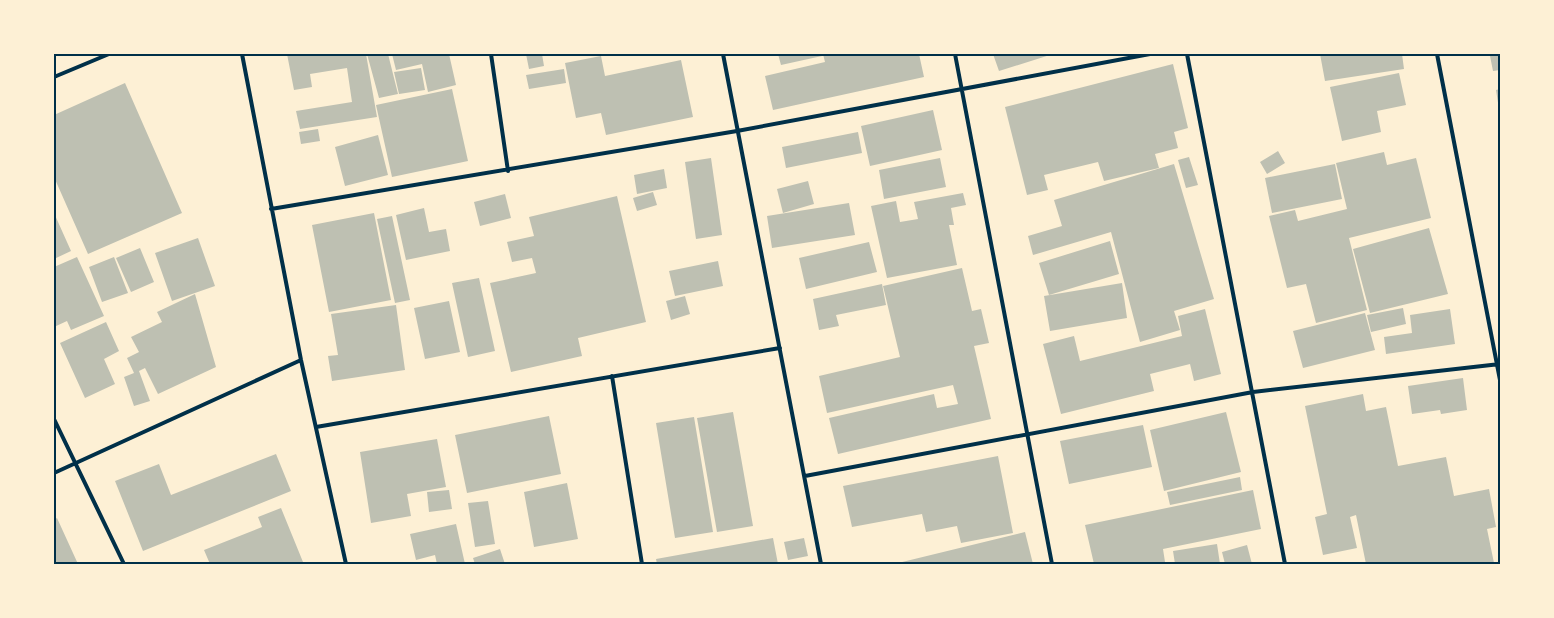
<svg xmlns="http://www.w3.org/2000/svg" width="1554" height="618" font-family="'Crimson Pro',serif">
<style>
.building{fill:#bec0b2}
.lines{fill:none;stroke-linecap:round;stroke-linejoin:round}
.service{stroke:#003049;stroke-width:4}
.neatline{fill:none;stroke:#003049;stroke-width:2}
</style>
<rect width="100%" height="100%" fill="#fdf0d5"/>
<path class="building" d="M287,54H366L377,117L300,129L296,111L352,102L347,68L310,74L312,87L294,90Z
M367,54H388L398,94L379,98Z
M392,54H449L456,85L428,92L422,64L396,70Z
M526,54H542L544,66L529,69Z
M778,54H821L822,56L781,65Z
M823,54H919L924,77L773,110L765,76L825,62Z
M993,54H1053L999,71Z
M1320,54H1402L1404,69L1325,81Z
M1500,54V70L1493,71L1490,56Z
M601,56L605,76L681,60L693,117L606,135L601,113L576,118L565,63Z
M1173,64L1188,128L1174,132L1178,148L1155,154L1159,168L1104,181L1098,162L1044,175L1048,190L1027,195L1005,107Z
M421,68L425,90L399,94L394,72Z
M564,69L566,83L529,89L526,75Z
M1399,73L1406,105L1377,111L1381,132L1342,141L1330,87Z
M125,83L182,213L88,254L54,177V115Z
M452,89L468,161L392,177L376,105Z
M1500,89V108L1499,109L1496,90Z
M933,110L942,150L870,166L861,126Z
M318,129L320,141L301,144L299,132Z
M858,132L862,153L786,168L782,147Z
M378,135L388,175L345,186L335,147Z
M1278,151L1285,163L1267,174L1260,162Z
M1384,152L1387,165L1416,158L1431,218L1349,238L1367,310L1316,323L1306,284L1287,288L1269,216L1295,210L1298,221L1347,209L1336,163Z
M1189,157L1198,185L1186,188L1178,160Z
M711,158L722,235L696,239L685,162Z
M940,158L946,187L884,199L879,170Z
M1174,164L1214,299L1174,311L1180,330L1140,342L1111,232L1033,255L1028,236L1062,226L1054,200Z
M1335,164L1342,199L1272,213L1265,178Z
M664,169L667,188L637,194L634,175Z
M808,181L814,204L783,213L777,189Z
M653,192L657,205L637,211L633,198Z
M963,193L966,205L951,208L954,225H949L957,265L887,278L871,206L896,201L900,222L918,219L914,202Z
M505,194L511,218L480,226L474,202Z
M617,196L646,322L578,338L582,356L511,372L490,283L536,273L532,258L512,262L507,242L534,236L529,217Z
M849,203L855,235L772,248L767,216Z
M424,208L429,232L446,229L450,251L406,260L396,215Z
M54,213L71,251L54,259Z
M374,213L391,300L329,312L312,225Z
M392,216L410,300L395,303L377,219Z
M1429,228L1448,294L1370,313L1353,249Z
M198,238L215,286L172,301L155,253Z
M1110,241L1119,274L1049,295L1039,263Z
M869,242L877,272L806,289L799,258Z
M140,248L154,282L131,292L116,258Z
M77,257L104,316L71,330L67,321L54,327V267Z
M114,257L128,293L102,302L89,267Z
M718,261L723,286L675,296L669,271Z
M962,268L972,311L981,309L989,343L974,346L991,419L838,454L829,418L934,394L937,408L958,404L953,385L827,413L819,376L900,357L883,286Z
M479,278L495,351L468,357L452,283Z
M1122,283L1127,318L1050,331L1044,296Z
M882,284L886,305L836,315L839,326L819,330L813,299Z
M195,294L216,367L158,394L145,368L139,371L150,401L134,406L124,377L134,373L127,358L139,352L131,337L162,322L157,312Z
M685,296L690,314L671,320L666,301Z
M449,301L460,352L425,359L414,308Z
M396,305L405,370L332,381L328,356L338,355L331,314Z
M1403,308L1406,324L1371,332L1367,315Z
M1205,309L1221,374L1194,381L1190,364L1150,374L1154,391L1061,414L1043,344L1074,336L1080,361L1182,336L1178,316Z
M1450,309L1455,344L1386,354L1384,337L1412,333L1410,315Z
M1365,313L1375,350L1303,368L1293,331Z
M106,322L119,351L104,359L115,384L85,398L60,343Z
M1463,378L1467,410L1441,414L1440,410L1412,414L1408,386Z
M1363,394L1366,411L1386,407L1398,466L1446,457L1454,496L1489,489L1496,527L1487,529L1494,563L1366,564L1356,515L1350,517L1357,548L1323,555L1315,517L1327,514L1305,406Z
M733,412L753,526L717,532L697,418Z
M1226,412L1241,472L1164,491L1150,430Z
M549,416L561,474L467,493L455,435Z
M694,417L713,532L675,538L656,423Z
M1143,425L1152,467L1069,484L1060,441Z
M437,439L446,487L407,494L411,516L371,523L360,452Z
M276,454L291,491L143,551L115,481L159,464L171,495Z
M998,456L1013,533L961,543L957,526L926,532L922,514L852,527L843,486Z
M1240,477L1242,490L1170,505L1167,492Z
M567,483L578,539L534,547L524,492Z
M449,490L452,509L429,512L427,492Z
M1253,490L1261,529L1163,549L1165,562L1155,564H1094L1085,525Z
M488,501L495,544L475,547L468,503Z
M281,508L303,562L298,564H210L204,550L262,527L258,517Z
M57,518L78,564H54V520Z
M456,524L465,564H437L435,555L416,560L410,534Z
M1025,532L1033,564H894Z
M773,538L778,564H657L656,559Z
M804,538L808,556L788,560L784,542Z
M1217,544L1220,564H1175L1173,551Z
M1247,545L1252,564H1225L1222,552Z
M500,549L505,564H475L473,558Z"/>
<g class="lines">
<path class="service" d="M242,54L301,360L346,564
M491,54L508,171
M723,54L821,564
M955,54L1052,564
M1187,54L1285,564
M1437,54L1500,380
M54,77L109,54
M271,209L737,131L1150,54
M612,376L642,564
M54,419L124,564
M316,427L780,348
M54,473L301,360
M805,476L1253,392L1500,364"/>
</g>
<rect width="1554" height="618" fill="none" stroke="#fdf0d5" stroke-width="110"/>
<rect x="55" y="55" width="1444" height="508" class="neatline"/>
</svg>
